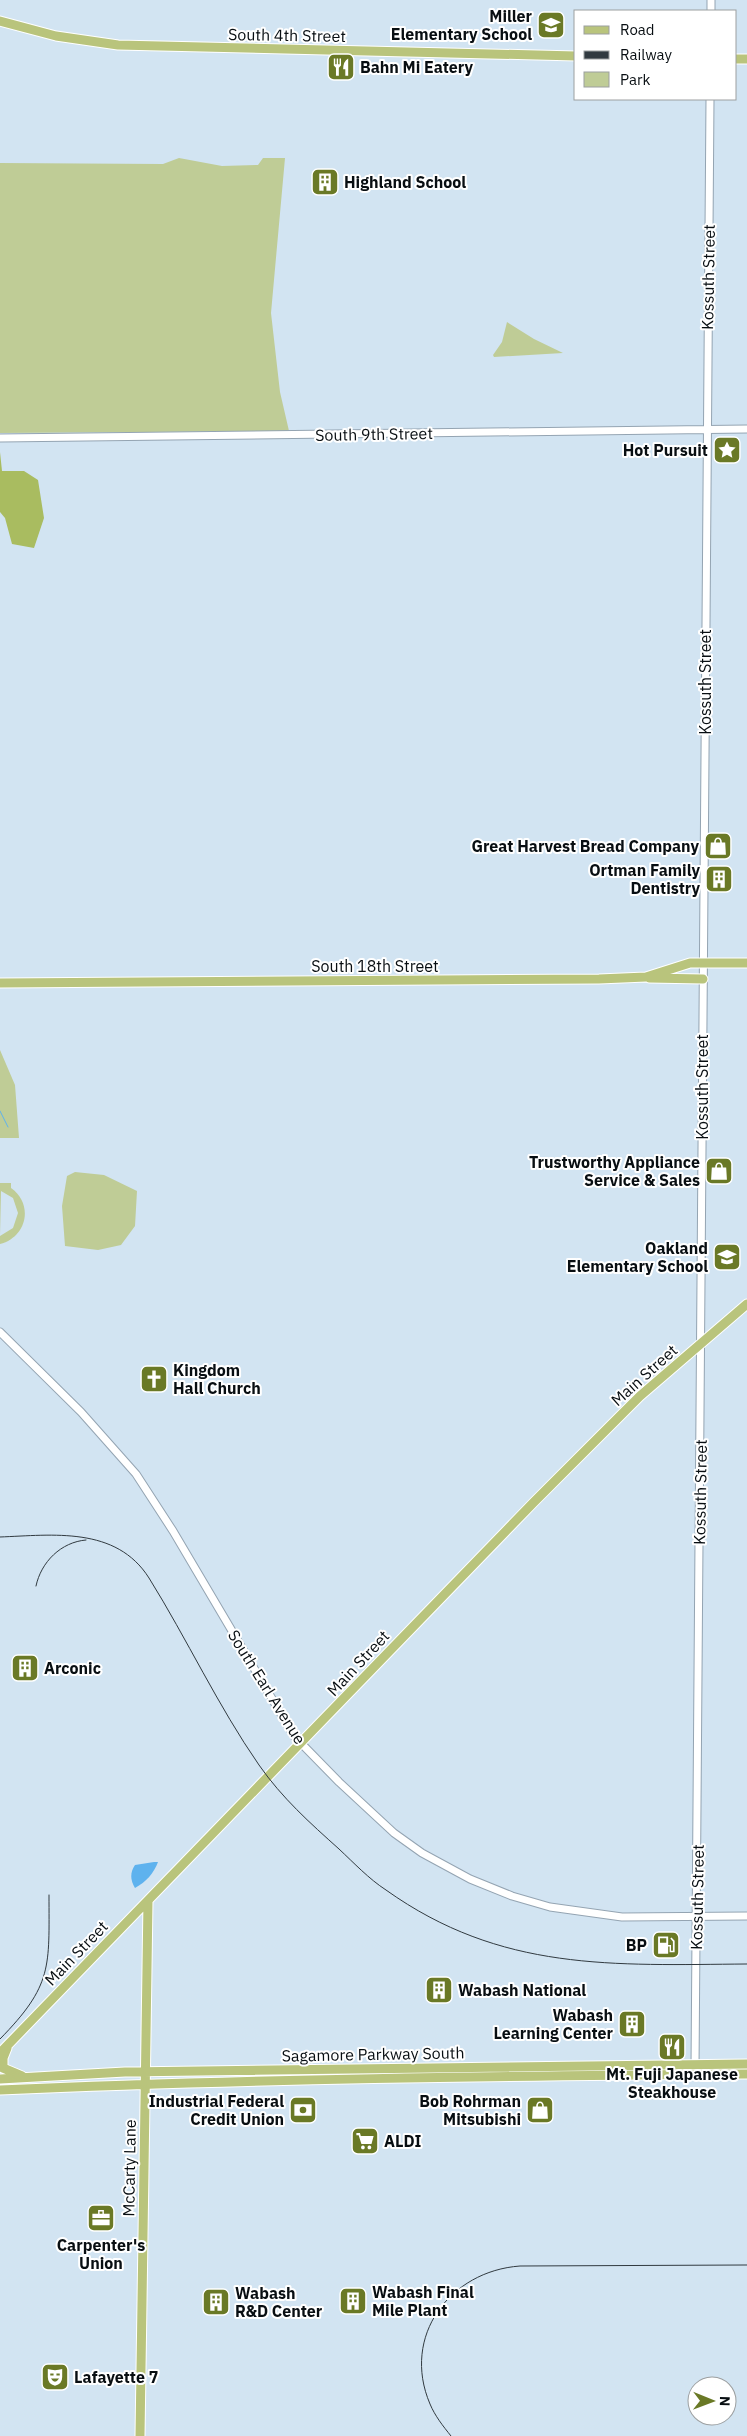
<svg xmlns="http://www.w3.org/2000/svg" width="747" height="2436" font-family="'IBM Plex Sans',sans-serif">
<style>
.green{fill:#bfcc96}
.forest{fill:#a9bc60}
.water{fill:#5eb2ee}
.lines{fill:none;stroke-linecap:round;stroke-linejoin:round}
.stream{stroke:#5eb2ee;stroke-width:1}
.minor-casing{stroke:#94a4b2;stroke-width:9}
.major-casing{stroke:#fff;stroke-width:11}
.minor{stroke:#fff;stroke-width:7}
.major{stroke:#b9c47c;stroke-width:9}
.rail{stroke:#313a40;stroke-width:1}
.labels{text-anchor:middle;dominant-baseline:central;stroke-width:4;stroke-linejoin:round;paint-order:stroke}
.poi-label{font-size:16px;font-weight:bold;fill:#080e12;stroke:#fff;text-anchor:end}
.street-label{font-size:16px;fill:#080e12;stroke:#fff}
</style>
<rect width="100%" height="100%" fill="#d2e4f2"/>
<path class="green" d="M179,158L222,166L258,165L263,158H285L271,313L280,392L289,431L0,433V163L163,164Z
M507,322L534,339L563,353L494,357L493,355L502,342Z
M0,1050L15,1085L19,1138H0Z
M75,1172L104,1175L137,1191L135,1226L121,1245L98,1250L65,1246L62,1206L67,1176Z
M0,1183H11V1188C34,1204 27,1237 0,1244V1236L13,1228L18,1213L13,1198L1,1191L0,1235Z"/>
<path class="forest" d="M0,452L2,471H24L38,480L44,518L34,548L12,544L5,518L0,512Z"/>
<path class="water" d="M154,1862H158C154,1873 146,1882 135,1888C130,1880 130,1872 135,1865Z"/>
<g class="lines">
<path class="stream" d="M0,1111L8,1127"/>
<g class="minor-casing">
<path id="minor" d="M711,11V0
M0,438L747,429
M0,1332L81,1412L136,1474L173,1531L294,1736L339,1782L394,1833L422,1853L470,1879L512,1896L550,1907L622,1917L747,1916
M695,2068L710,99"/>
</g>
<g class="major-casing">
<path id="major" d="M0,21L56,36L118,45L576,56
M736,59H747
M649,978L703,979
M0,983L599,979L646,977L690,963H747
M7,2048L3,2058V2068L22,2076
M0,2053L534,1502L640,1396L747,1304
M0,2079L125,2072L747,2064
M0,2090C249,2079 498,2076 747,2074
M140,2436L148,1901"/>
</g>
<use href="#minor" class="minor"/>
<use href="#major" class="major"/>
<path class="rail" d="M0,1537C53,1535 116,1526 149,1578C187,1639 218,1706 259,1765C282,1798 310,1823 339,1849C354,1863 369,1879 386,1890C501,1972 613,1965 747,1964
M36,1586C41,1562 61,1542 86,1540
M0,2039C53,1985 49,1967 49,1895
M451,2436C443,2426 435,2416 430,2404C401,2336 450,2271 520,2266L747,2265"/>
</g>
<defs>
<g id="school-square" transform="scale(1.4375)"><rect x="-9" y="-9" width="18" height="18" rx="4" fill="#6a7926" stroke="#fff"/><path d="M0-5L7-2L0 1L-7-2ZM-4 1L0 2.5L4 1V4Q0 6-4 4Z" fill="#fff"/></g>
<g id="restaurant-square" transform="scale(1.4375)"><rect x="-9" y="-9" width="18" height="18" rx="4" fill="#6a7926" stroke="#fff"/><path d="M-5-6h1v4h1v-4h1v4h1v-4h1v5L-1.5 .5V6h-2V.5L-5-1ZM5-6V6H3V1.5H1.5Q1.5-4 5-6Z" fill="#fff"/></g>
<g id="building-square" transform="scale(1.4375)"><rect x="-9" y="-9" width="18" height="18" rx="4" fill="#6a7926" stroke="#fff"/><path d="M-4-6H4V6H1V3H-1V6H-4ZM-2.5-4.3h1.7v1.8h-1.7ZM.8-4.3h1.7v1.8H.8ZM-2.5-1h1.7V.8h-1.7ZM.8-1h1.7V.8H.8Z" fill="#fff"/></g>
<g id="sight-square" transform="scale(1.4375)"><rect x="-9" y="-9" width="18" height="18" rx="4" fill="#6a7926" stroke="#fff"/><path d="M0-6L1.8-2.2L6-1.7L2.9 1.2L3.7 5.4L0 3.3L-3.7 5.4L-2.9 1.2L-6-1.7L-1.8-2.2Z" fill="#fff"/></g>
<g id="shop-square" transform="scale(1.4375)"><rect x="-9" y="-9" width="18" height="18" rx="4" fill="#6a7926" stroke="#fff"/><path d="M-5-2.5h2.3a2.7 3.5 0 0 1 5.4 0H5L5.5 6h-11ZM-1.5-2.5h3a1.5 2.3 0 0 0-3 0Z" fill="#fff"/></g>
<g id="church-square" transform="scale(1.4375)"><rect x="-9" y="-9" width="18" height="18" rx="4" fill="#6a7926" stroke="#fff"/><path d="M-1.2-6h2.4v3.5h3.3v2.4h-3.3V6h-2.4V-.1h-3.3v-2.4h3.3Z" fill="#fff"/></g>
<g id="fuel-square" transform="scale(1.4375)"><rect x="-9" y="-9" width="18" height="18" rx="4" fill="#6a7926" stroke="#fff"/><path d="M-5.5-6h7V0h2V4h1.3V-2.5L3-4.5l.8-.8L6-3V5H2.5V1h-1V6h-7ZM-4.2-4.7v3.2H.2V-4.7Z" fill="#fff"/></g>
<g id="bank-square" transform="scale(1.4375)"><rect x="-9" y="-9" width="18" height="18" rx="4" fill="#6a7926" stroke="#fff"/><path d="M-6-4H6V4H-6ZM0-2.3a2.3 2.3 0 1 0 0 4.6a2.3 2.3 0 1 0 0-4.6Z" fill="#fff"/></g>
<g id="supermarket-square" transform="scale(1.4375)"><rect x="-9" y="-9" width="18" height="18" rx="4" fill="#6a7926" stroke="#fff"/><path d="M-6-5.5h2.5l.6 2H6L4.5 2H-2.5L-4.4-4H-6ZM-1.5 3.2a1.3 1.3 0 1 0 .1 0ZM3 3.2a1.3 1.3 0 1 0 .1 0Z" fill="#fff"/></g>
<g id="office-square" transform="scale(1.4375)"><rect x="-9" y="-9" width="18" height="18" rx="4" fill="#6a7926" stroke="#fff"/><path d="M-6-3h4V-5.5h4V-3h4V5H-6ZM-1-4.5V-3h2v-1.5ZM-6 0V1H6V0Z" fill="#fff"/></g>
<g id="theatre-square" transform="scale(1.4375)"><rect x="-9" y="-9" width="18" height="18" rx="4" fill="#6a7926" stroke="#fff"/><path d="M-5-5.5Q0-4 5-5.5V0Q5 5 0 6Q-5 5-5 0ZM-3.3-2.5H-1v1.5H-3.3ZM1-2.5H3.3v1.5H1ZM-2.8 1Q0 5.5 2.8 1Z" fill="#fff"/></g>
</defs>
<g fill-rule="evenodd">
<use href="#school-square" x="551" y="25"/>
<use href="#restaurant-square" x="341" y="67"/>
<use href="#building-square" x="325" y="182"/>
<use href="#sight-square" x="727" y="450"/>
<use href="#shop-square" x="718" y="846"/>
<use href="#building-square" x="719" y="879"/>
<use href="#shop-square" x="719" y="1171"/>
<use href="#school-square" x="727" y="1257"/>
<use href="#church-square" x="154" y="1379"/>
<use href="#building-square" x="25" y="1668"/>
<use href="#fuel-square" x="666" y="1945"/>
<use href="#building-square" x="439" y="1990"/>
<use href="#building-square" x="632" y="2024"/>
<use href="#restaurant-square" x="672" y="2047"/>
<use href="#bank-square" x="303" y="2110"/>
<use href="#shop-square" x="540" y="2110"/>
<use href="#supermarket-square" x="365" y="2141"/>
<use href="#office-square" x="101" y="2218"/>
<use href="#building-square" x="353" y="2301"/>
<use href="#building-square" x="216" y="2302"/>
<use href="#theatre-square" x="55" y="2377"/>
</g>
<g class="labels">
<g class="poi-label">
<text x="532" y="16">Miller<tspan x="532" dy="18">Elementary School</tspan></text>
<text x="360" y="67" text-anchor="start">Bahn Mi Eatery</text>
<text x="344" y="182" text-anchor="start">Highland School</text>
<text x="708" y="450">Hot Pursuit</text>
<text x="699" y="846">Great Harvest Bread Company</text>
<text x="700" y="870">Ortman Family<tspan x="700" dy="18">Dentistry</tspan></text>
<text x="700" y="1162">Trustworthy Appliance<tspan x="700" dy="18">Service &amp; Sales</tspan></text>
<text x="708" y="1248">Oakland<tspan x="708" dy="18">Elementary School</tspan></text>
<text x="173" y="1370" text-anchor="start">Kingdom<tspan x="173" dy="18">Hall Church</tspan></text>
<text x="44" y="1668" text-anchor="start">Arconic</text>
<text x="647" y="1945">BP</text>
<text x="458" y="1990" text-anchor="start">Wabash National</text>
<text x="613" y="2015">Wabash<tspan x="613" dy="18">Learning Center</tspan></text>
<text x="672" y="2074" text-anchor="middle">Mt. Fuji Japanese<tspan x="672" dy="18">Steakhouse</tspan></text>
<text x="284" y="2101">Industrial Federal<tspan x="284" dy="18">Credit Union</tspan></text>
<text x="521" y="2101">Bob Rohrman<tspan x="521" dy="18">Mitsubishi</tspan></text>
<text x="384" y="2141" text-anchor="start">ALDI</text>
<text x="101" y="2245" text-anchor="middle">Carpenter's<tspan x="101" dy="18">Union</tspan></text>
<text x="372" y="2292" text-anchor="start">Wabash Final<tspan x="372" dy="18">Mile Plant</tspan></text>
<text x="235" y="2293" text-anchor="start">Wabash<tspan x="235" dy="18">R&amp;D Center</tspan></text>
<text x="74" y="2377" text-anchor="start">Lafayette 7</text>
</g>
<g class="street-label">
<text transform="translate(287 35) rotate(1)">South 4th Street</text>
<text transform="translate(708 277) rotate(-89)">Kossuth Street</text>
<text transform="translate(374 434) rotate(-1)">South 9th Street</text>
<text transform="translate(705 682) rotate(-90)">Kossuth Street</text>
<text x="375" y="966">South 18th Street</text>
<text transform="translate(702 1087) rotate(-90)">Kossuth Street</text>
<text transform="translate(644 1375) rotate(-42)">Main Street</text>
<text transform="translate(700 1492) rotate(-89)">Kossuth Street</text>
<text transform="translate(358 1663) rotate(-47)">Main Street</text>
<text transform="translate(267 1687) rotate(58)">South Earl Avenue</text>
<text transform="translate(697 1897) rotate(-89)">Kossuth Street</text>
<text transform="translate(76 1953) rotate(-46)">Main Street</text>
<text transform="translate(373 2054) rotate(-1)">Sagamore Parkway South</text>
<text transform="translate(129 2168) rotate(-89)">McCarty Lane</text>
</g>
</g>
<rect x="574" y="10" width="162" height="90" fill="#ffffff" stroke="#9c9fa0"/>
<rect x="584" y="26" width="25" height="8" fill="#b9c47c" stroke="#9c9fa0"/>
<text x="620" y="35" font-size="15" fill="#080e12">Road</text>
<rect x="584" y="51" width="25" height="8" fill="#313a40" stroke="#9c9fa0"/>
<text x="620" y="60" font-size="15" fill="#080e12">Railway</text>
<rect x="584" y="72" width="25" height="15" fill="#bfcc96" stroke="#9c9fa0"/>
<text x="620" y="85" font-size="15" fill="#080e12">Park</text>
<g transform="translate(712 2401) rotate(91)"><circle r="24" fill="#ffffff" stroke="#9c9fa0"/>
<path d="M0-4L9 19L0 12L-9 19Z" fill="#6a7926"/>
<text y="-8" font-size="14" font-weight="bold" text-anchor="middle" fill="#080e12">N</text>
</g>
</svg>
